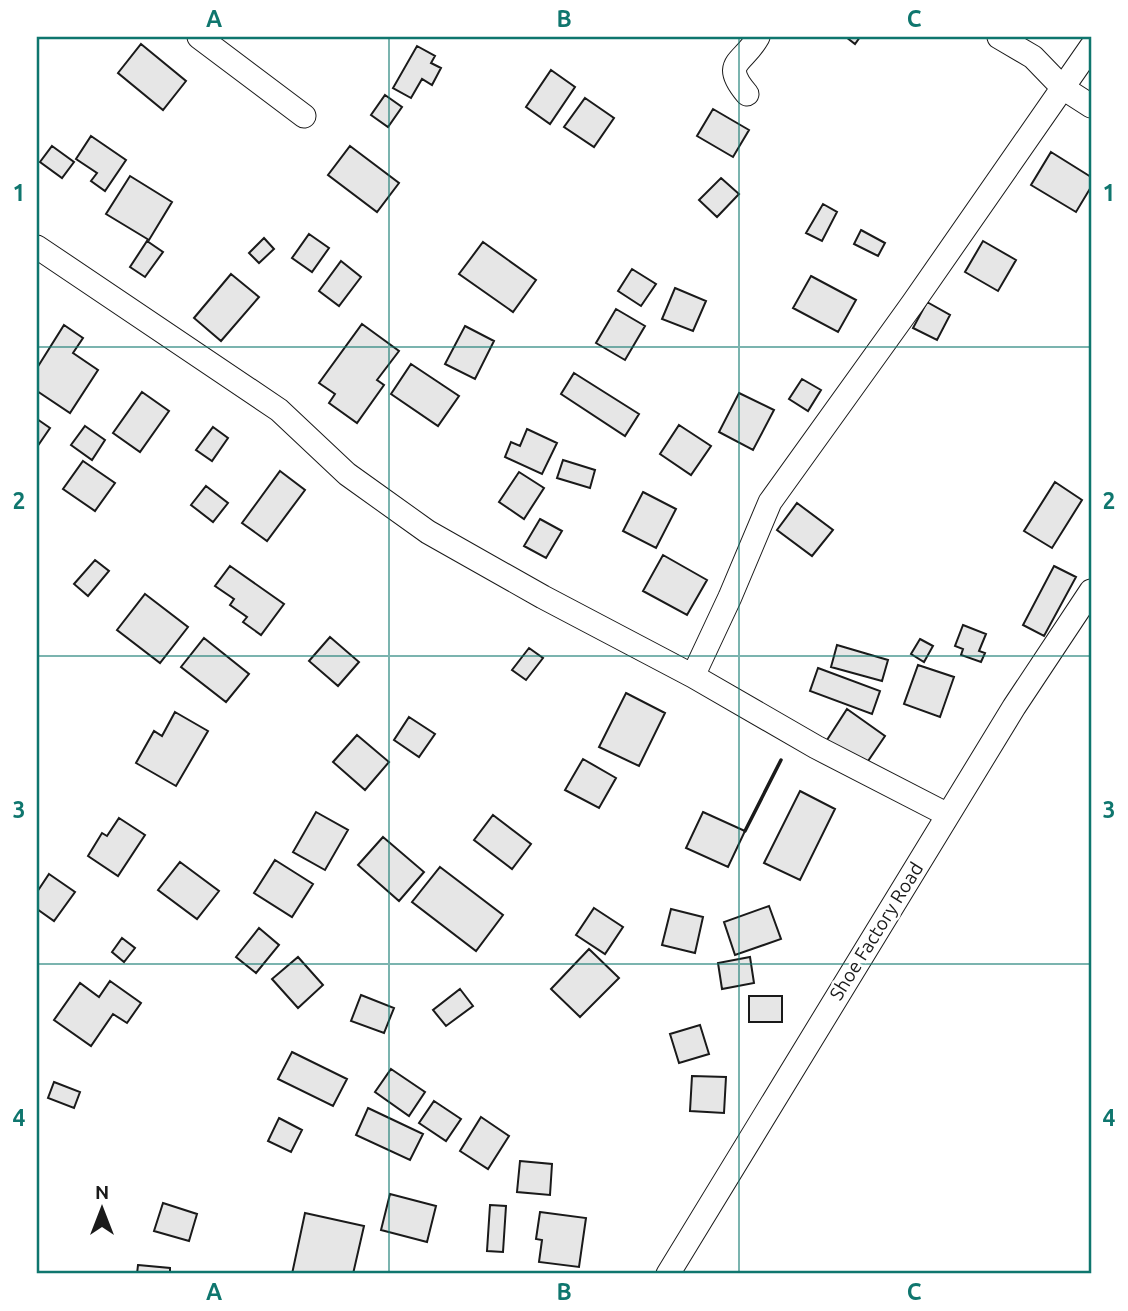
<svg xmlns="http://www.w3.org/2000/svg" width="1128" height="1311" font-family="Ubuntu,sans-serif">
<style>
.building{fill:#e6e6e6;stroke:#1a1a1a;stroke-width:2}
.lines{fill:none;stroke-linecap:round;stroke-linejoin:round}
.minor-casing{stroke:#1a1a1a;stroke-width:25}
.minor{stroke:#fff;stroke-width:23}
.wall{stroke:#1a1a1a;stroke-width:3.5}
.grid{fill:none;stroke:#0f766e;stroke-width:2;stroke-opacity:0.55}
.labels{text-anchor:middle;dominant-baseline:central;stroke-width:5;stroke-linejoin:round;paint-order:stroke}
.street-label{font-size:19px;fill:#1a1a1a;stroke:#fff}
.neatline{fill:none;stroke:#0f766e;stroke-width:2.5}
.grid-label{font-size:23px;text-anchor:middle;font-weight:bold;fill:#0f766e}
</style>
<rect width="100%" height="100%" fill="#fff"/>
<path class="building" d="M846,37H860L855,44Z
M141,44L186,81L163,110L118,73Z
M417,46L435,56L431,63L441,68L432,85L422,79L411,98L393,88Z
M551,70L575,87L550,124L526,107Z
M385,95L402,107L388,127L371,115Z
M585,98L614,118L594,147L564,127Z
M713,109L749,130L733,157L697,136Z
M91,136L126,160L105,191L91,181L97,173L76,159Z
M52,146L74,162L62,178L40,162Z
M350,146L399,183L377,212L328,175Z
M1051,152L1091,177V187L1076,212L1031,185Z
M130,176L172,202L149,240L106,214Z
M721,178L739,194L717,217L699,200Z
M823,204L837,212L822,241L806,233Z
M861,230L885,243L878,256L854,244Z
M309,234L329,248L312,272L292,258Z
M264,238L274,249L259,263L249,253Z
M147,241L163,252L145,277L130,267Z
M983,241L1016,260L998,291L965,272Z
M483,242L536,280L513,312L459,274Z
M341,261L361,277L339,306L319,291Z
M632,269L656,284L641,306L618,291Z
M231,274L259,297L221,341L194,318Z
M811,276L856,300L838,332L793,308Z
M675,288L706,301L693,331L662,319Z
M927,302L950,315L937,340L913,328Z
M616,309L645,326L625,360L596,343Z
M362,324L399,351L377,380L384,385L357,423L329,403L335,394L319,383Z
M64,325L83,338L73,353L98,370L70,413L37,391V368Z
M465,326L494,341L475,379L445,364Z
M411,364L459,396L438,426L391,394Z
M574,373L639,414L625,436L561,394Z
M802,379L821,390L808,411L789,399Z
M142,392L169,411L140,452L113,433Z
M739,393L774,410L753,450L719,432Z
M37,419L50,428L37,447Z
M679,425L711,446L691,475L660,454Z
M85,426L105,440L92,460L71,445Z
M213,427L228,438L212,461L196,450Z
M527,429L557,443L542,474L505,457L511,442L520,446Z
M563,460L595,470L590,488L557,478Z
M83,461L115,483L95,511L63,489Z
M280,471L305,490L267,541L242,523Z
M519,472L544,488L524,519L499,502Z
M1055,482L1082,500L1052,548L1024,531Z
M206,486L228,503L213,522L191,505Z
M643,492L676,509L656,548L623,531Z
M797,503L833,530L812,556L777,530Z
M540,519L562,531L546,558L524,546Z
M663,555L707,580L687,615L643,591Z
M95,560L109,571L88,596L74,584Z
M230,566L284,604L261,635L243,622L247,617L230,605L234,599L215,586Z
M1054,566L1076,577L1044,636L1023,625Z
M145,594L188,627L160,663L117,630Z
M963,625L986,634L979,651L985,653L981,662L961,655L963,649L955,646Z
M330,637L359,662L338,686L309,661Z
M204,638L249,674L226,702L181,667Z
M920,639L933,646L924,662L911,654Z
M837,645L888,660L882,681L831,667Z
M529,648L543,658L526,680L512,670Z
M918,665L954,677L940,717L904,704Z
M818,668L880,691L872,714L810,691Z
M626,693L665,713L639,766L599,747Z
M847,709L885,736L864,767L827,740Z
M175,712L208,731L176,786L136,763L154,731L162,736Z
M409,717L435,734L419,757L394,740Z
M357,735L389,762L365,790L333,762Z
M583,759L616,778L599,808L565,790Z
M800,791L835,809L800,880L764,863Z
M316,812L348,830L325,870L293,852Z
M703,812L745,831L728,867L686,848Z
M493,815L531,844L512,869L474,840Z
M119,818L145,835L118,876L88,856L102,833L107,836Z
M383,837L424,872L399,901L358,865Z
M275,860L313,884L292,917L254,893Z
M180,862L219,891L197,919L158,890Z
M440,867L503,915L476,951L412,902Z
M49,874L75,892L54,921L37,909V892Z
M769,906L781,939L735,955L724,922Z
M594,908L623,927L605,954L576,935Z
M671,909L703,917L695,953L662,945Z
M259,928L279,945L256,973L236,957Z
M122,938L135,948L124,962L112,952Z
M589,949L619,978L580,1017L551,989Z
M298,957L323,985L298,1008L272,979Z
M750,957L754,983L722,989L718,963Z
M110,981L141,1003L127,1023L113,1014L91,1046L54,1020L80,983L99,997Z
M460,989L473,1006L446,1026L433,1010Z
M361,995L394,1008L384,1033L351,1021Z
M749,996H782V1022H749Z
M700,1025L709,1054L679,1063L670,1034Z
M292,1052L347,1079L333,1106L278,1079Z
M391,1069L425,1092L409,1116L375,1092Z
M692,1076L726,1077L724,1113L690,1111Z
M54,1082L80,1092L74,1108L48,1098Z
M434,1101L461,1119L446,1141L419,1123Z
M368,1108L423,1134L410,1160L356,1135Z
M481,1117L509,1136L488,1169L460,1151Z
M279,1118L302,1130L291,1152L268,1141Z
M520,1161L552,1164L550,1195L517,1192Z
M390,1194L436,1206L427,1242L381,1230Z
M163,1203L197,1214L189,1241L154,1231Z
M490,1205L506,1206L503,1252L487,1251Z
M540,1212L586,1218L579,1267L539,1262L542,1240L536,1239Z
M305,1213L364,1226L353,1274H292Z
M138,1265L170,1268V1274H137Z"/>
<g class="lines">
<g class="minor-casing">
<path id="minor" d="M199,37L304,116
M999,37L1033,57L1063,88L1091,106
M747,94C720,62 743,64 758,37
M37,247L279,410L347,474L428,532L543,597L693,676L816,747L948,815
M693,676L730,597L770,502L913,303L1091,47
M668,1274L1014,707L1091,591"/>
</g>
<use href="#minor" class="minor"/>
<path class="wall" d="M745,831L781,760"/>
</g>
<path class="grid" d="M389,37V1274M739,37V1274M37,347H1091M37,656H1091M37,964H1091"/>
<g class="labels">
<g class="street-label">
<text transform="translate(876 931) rotate(-58)">Shoe Factory Road</text>
</g>
</g>
<rect width="1128" height="1311" fill="none" stroke="#ffffff" stroke-width="77"/>
<g transform="translate(102 1209)" stroke="#ffffff" stroke-width="5" paint-order="stroke">
<path d="M0-5L12 26L0 18L-12 26Z" fill="#1a1a1a"/>
<text y="-10" font-size="19" font-weight="bold" text-anchor="middle" fill="#1a1a1a">N</text>
</g>
<rect x="38" y="38" width="1052" height="1234" class="neatline"/>
<g class="grid-label">
<text x="214" y="27">A</text>
<text x="564" y="27">B</text>
<text x="914" y="27">C</text>
<text x="19" y="201">1</text>
<text x="1109" y="201">1</text>
<text x="19" y="509">2</text>
<text x="1109" y="509">2</text>
<text x="19" y="818">3</text>
<text x="1109" y="818">3</text>
<text x="19" y="1126">4</text>
<text x="1109" y="1126">4</text>
<text x="214" y="1300">A</text>
<text x="564" y="1300">B</text>
<text x="914" y="1300">C</text>
</g>
</svg>
